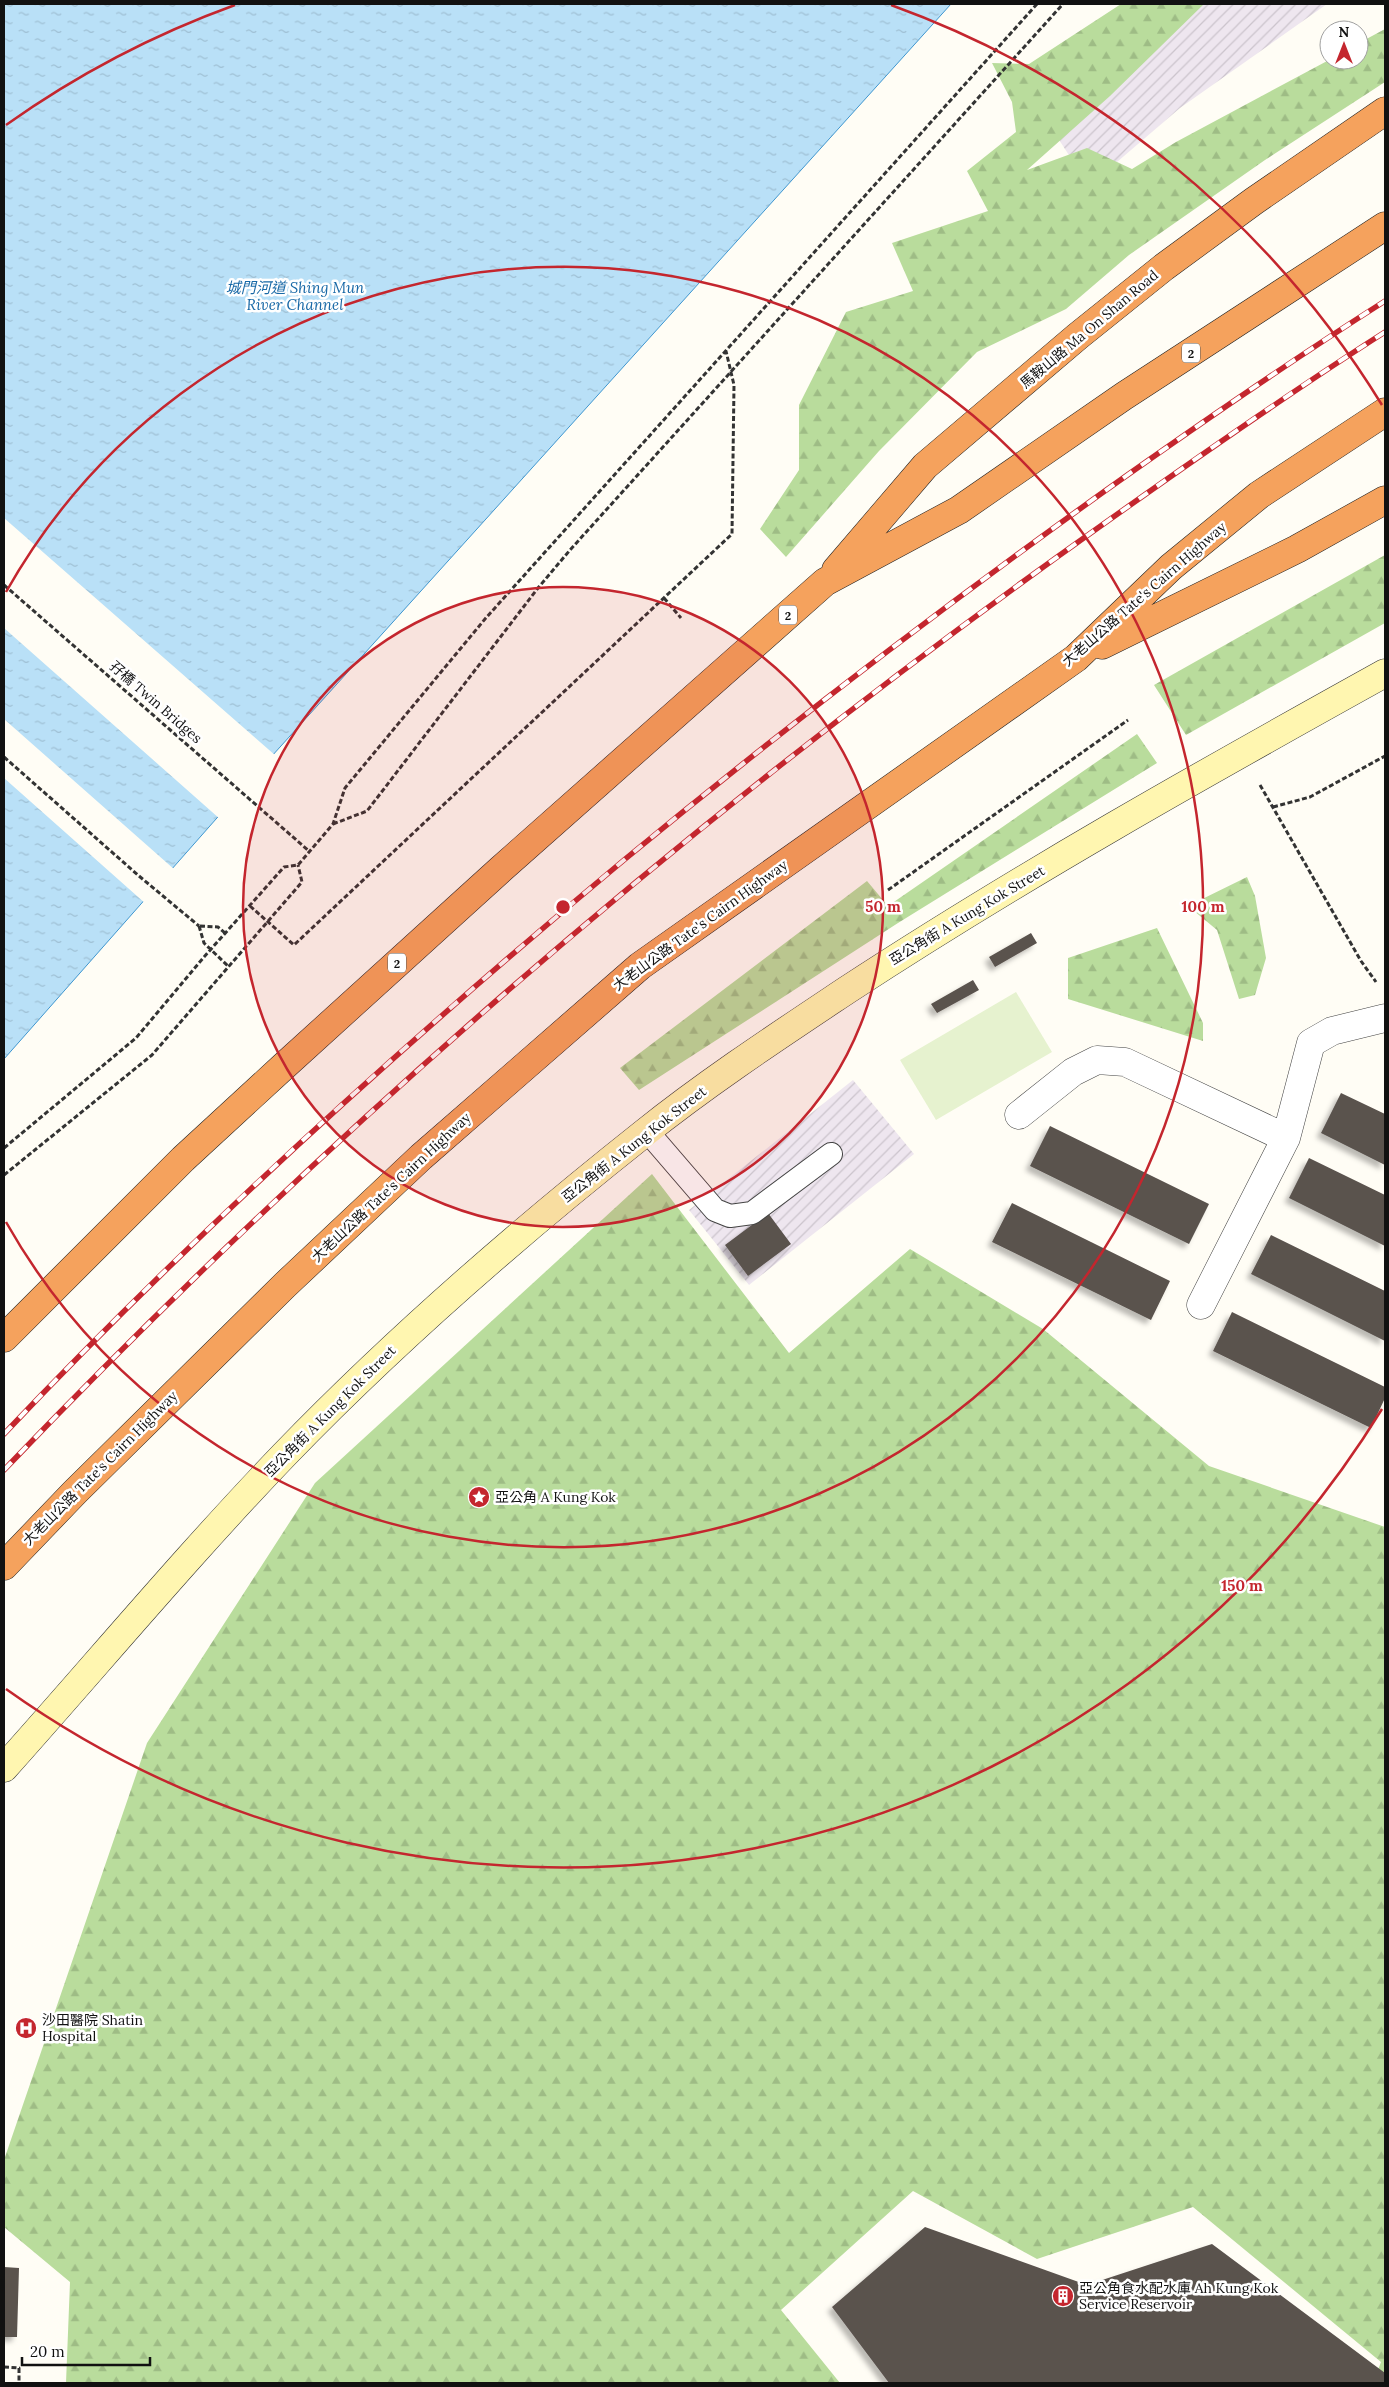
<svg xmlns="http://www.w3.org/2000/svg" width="1389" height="2387" font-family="Lora,'Noto Sans TC',serif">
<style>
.industrial{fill:url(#industrial-furrows)}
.forest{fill:url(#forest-firs)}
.pitch{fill:#e6f2cf}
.water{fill:url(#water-ripples);stroke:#3f96cf}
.pier{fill:#fffdf5}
.building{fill:#5a524d;filter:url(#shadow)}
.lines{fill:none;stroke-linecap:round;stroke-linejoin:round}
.lane-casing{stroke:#444;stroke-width:24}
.street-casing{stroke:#444;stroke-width:29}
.secondary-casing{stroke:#333;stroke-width:29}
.highway-casing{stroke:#222;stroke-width:29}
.path{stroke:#333;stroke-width:3;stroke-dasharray:5 2.5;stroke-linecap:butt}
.lane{stroke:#fff;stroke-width:22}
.street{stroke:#fff;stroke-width:28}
.secondary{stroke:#fff6b0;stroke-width:28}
.highway{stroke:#f5a25d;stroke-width:28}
.rail-casing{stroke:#c4262e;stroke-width:5.5}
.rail{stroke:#fff;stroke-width:4;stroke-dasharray:11;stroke-linecap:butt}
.ring{fill:none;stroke:#c4262e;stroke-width:2.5}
.labels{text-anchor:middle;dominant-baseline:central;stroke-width:5;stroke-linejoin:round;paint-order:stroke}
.shield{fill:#fff;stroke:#585858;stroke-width:1}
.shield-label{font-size:12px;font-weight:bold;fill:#111}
.street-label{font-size:14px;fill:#111;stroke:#fff}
.poi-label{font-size:14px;fill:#111;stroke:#fff;text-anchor:start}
.water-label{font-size:15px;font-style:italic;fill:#1768a6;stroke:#fff}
.centre{fill:#c4262e;stroke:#fff;stroke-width:2.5}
.ring-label{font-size:15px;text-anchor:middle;font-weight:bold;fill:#c4262e;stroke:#fff;stroke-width:5;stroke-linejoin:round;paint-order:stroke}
</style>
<defs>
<pattern id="industrial-furrows" width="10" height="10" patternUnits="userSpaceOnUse" patternTransform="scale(1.25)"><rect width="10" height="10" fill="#eee6ef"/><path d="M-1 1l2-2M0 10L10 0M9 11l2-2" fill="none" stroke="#cbc4cc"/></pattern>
<pattern id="forest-firs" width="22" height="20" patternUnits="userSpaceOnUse" patternTransform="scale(1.25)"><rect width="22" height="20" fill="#b9dc9c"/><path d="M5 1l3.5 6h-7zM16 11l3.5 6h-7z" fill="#9ebc85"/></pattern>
<pattern id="water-ripples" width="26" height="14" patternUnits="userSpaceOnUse" patternTransform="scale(1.25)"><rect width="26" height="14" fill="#b9e0f7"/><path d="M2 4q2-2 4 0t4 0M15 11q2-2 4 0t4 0" fill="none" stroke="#9ebfd3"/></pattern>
<filter id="shadow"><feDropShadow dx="-4.5" dy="4.5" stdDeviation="2.5" flood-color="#0004"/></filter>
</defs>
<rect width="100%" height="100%" fill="#fffdf5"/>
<path class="industrial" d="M1148,4H1327L1180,108L1089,186L1039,109Z
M853,1080L914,1154L749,1285L689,1210Z"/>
<path class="forest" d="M1121,4H1204L1110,96L1027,170L1087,148L1132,169L1176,142L1329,60H1359V43L1385,29V82L1265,160L1129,255L1066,309L977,352L879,451L786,557L760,529L799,470V405L846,312L913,291L892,243L988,211L967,171L1016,132L1012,102L992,63L1029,64Z
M1385,555V623L1186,735L1154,685Z
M1137,734L1157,763L898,923L639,1090L620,1068L867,881L888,906Z
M1247,877L1255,896L1266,958L1255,995L1239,999L1217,930L1188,906Z
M1157,928L1203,1023V1041L1068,999V958Z
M652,1174L789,1353L910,1249L1043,1329L1209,1466L1385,1527V2383H1373L1381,2362L1193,2207L1037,2259L913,2191L781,2310L840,2383H66L70,2282L4,2227V2160L147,1743L315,1483Z"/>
<path class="pitch" d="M1016,992L1052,1052L936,1120L900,1060Z"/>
<path class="water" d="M4,4H951L262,767L4,1059Z"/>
<path class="pier" d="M4,518L276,756L220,819L4,628Z
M4,719L175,870L146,904L4,778Z"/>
<path class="building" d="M1031,933L1037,943L995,967L989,957Z
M973,980L979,990L937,1013L931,1004Z
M1341,1093L1385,1114V1165L1321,1133Z
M1050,1126L1209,1204L1189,1244L1030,1166Z
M1309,1158L1385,1195V1246L1289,1198Z
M1012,1203L1170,1281L1151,1320L992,1242Z
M768,1213L791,1244L748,1276L725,1245Z
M1271,1235L1385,1291V1341L1251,1274Z
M1232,1312L1385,1387V1398L1371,1428L1213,1351Z
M925,2227L1087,2285L1212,2244L1385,2373V2383H889L832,2307Z
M4,2267L19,2268L17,2337H4Z"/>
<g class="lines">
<g class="lane-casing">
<path id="lane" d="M647,1131L715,1210L730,1216L752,1213L831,1154"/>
</g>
<g class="street-casing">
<path id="street" d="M1019,1115L1073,1072L1097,1060L1125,1062L1286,1138
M1201,1305L1286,1138L1311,1043L1332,1031L1385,1018"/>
</g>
<g class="secondary-casing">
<path id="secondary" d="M4,1768C97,1664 187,1556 284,1455C395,1340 517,1234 643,1134C708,1082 778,1036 847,990C1021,876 1203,774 1385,673"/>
</g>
<g class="highway-casing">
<path id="highway" d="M836,570L925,466L1078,336L1164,267L1254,201L1385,111
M1102,645L1297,549L1385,500
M4,1338L183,1159L284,1066L501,869L825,582L959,510L1124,396L1385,226
M4,1566L75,1492L285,1285L421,1157L640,966L1076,658L1171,567L1259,495L1385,412"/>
</g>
<path class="path" d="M4,585L309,851
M664,598L681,618
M4,757L139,876L199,926
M1260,785L1361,961L1376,982
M1273,807L1310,797L1385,756
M333,824L367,811L538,588L570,550L1063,4
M888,890L1128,720
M250,906L294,945L732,534L734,385L726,351
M199,926L204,943L229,967
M200,926L218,927L226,934
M4,1148L136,1038L204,957L284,867L298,865L333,824L345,788L485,619L1037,4
M4,1175L152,1055L302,882L298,865
M4,2367L19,2368V2383"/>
<use href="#lane" class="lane"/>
<use href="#street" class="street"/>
<use href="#secondary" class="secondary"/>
<use href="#highway" class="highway"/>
<g class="rail-casing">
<path id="rail" d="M4,1434C197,1230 408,1040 624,860C779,732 939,610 1102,493C1195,427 1289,362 1385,301
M4,1470C338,1121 708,804 1102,525C1195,459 1289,393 1385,332"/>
</g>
<use href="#rail" class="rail"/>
</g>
<circle cx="563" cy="907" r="320" fill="#c4262e" fill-opacity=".12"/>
<g class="ring">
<circle cx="563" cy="907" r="320"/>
<path d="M6 592A640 640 0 1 1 6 1222"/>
<path d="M1382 1409A960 960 0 0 1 6 1689M6 125A960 960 0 0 1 235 5M891 5A960 960 0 0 1 1382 405"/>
</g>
<defs>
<g id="sight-disc" transform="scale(1.125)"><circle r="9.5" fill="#c4262e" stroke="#fff"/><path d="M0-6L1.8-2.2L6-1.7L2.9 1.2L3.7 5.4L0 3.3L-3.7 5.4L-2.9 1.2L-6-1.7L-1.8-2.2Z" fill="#fff"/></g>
<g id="hospital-disc" transform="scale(1.125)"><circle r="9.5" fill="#c4262e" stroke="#fff"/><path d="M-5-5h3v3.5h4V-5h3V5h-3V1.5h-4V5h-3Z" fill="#fff"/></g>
<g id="building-disc" transform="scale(1.125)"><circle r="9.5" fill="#c4262e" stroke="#fff"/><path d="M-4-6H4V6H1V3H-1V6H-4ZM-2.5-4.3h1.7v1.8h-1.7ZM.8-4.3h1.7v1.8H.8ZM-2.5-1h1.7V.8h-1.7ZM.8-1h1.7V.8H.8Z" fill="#fff"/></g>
</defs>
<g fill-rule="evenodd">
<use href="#sight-disc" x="479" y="1497"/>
<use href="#hospital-disc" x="26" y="2028"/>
<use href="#building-disc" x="1063" y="2296"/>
</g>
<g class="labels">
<g class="shield">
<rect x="1182" y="343.5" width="18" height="19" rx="4"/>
<rect x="779" y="605.5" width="18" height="19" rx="4"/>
<rect x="388" y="953.5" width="18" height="19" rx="4"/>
</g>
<g class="shield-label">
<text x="1191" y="353">2</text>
<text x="788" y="615">2</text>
<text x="397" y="963">2</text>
</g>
<g class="street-label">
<text transform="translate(1089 329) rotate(-40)">馬鞍山路 Ma On Shan Road</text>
<text transform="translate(1144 594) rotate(-41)">大老山公路 Tate's Cairn Highway</text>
<text transform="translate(156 702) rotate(41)">孖橋 Twin Bridges</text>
<text transform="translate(967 915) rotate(-31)">亞公角街 A Kung Kok Street</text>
<text transform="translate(700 925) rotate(-36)">大老山公路 Tate's Cairn Highway</text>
<text transform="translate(634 1144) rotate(-38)">亞公角街 A Kung Kok Street</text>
<text transform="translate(391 1187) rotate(-43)">大老山公路 Tate's Cairn Highway</text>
<text transform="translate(330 1411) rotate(-45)">亞公角街 A Kung Kok Street</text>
<text transform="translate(100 1468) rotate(-45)">大老山公路 Tate's Cairn Highway</text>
</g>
<g class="poi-label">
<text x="495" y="1497">亞公角 A Kung Kok</text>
<text x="42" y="2020">沙田醫院 Shatin<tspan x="42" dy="16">Hospital</tspan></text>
<text x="1079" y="2288">亞公角食水配水庫 Ah Kung Kok<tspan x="1079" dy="16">Service Reservoir</tspan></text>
</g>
<g class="water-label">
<text x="295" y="287">城門河道 Shing Mun<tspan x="295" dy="17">River Channel</tspan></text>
</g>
</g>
<circle cx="563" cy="907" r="8" class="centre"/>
<g class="ring-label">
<text x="883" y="912">50 m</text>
<text x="1203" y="912">100 m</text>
<text x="1242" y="1591">150 m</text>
</g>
<rect width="1389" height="2387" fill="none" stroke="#111111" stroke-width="10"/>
<g transform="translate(1344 45)"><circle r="24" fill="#ffffff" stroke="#a0a0a0"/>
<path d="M0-4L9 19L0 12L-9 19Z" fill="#c4262e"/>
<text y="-8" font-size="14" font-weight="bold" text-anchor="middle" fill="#111111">N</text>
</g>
<path d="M22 2357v8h128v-8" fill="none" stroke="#111111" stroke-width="2.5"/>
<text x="30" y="2357" font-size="15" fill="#111111" stroke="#ffffff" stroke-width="4" paint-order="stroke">20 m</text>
</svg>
